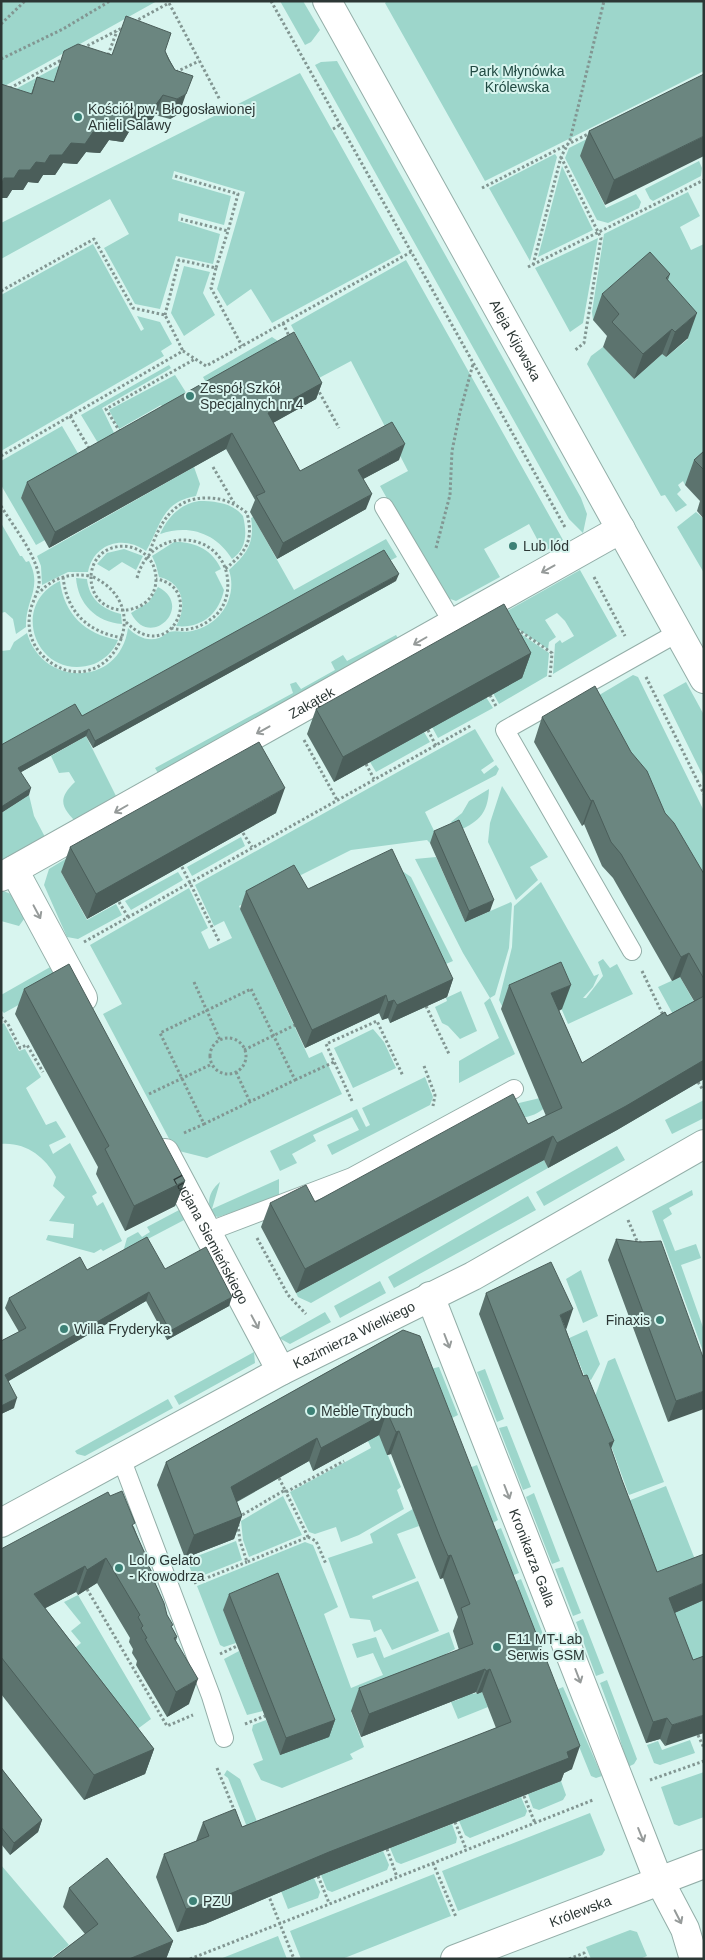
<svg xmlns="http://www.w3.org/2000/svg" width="705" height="1960" font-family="Arial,sans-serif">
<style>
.green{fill:#9dd6cb}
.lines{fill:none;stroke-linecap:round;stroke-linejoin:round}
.service-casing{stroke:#93aea8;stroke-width:20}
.minor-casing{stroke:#93aea8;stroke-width:30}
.tertiary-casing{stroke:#93aea8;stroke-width:30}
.path{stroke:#829692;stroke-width:3;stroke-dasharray:2.5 2.5;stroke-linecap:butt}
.service{stroke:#fff;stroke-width:18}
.minor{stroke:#fff;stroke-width:28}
.tertiary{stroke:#fff;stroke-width:28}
.wall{fill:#5c736e}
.shaded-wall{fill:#4b5e5a}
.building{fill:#6b8680;stroke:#4b5e5a}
.oneway{stroke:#969b9a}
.poi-dot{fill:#3d8176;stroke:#d8f5ef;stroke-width:2}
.labels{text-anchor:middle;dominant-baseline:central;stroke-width:4;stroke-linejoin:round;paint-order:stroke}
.park-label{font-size:14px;fill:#214942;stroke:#d8f5ef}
.poi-label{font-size:14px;fill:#2c3735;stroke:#d8f5ef;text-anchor:start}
.street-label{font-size:14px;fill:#2c3735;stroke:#d8f5ef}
</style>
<rect width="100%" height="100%" fill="#d8f5ef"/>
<path class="green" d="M1,1H157L1,88Z
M280,1H303L320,30L311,42L305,45Z
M387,1H704V71L485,181L385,3Z
M84,52L49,95L1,97Z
M337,61L581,498L587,514L583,533L569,519L315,65L321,62Z
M300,73L401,253L272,323L251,289L227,306L217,289L245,192L174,171L172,179L231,196L224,225L179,213L178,221L220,234L213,264L176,256L160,309L135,304L104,248L129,234L110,199L1,259V223Z
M704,80L580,156L606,208L636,194L641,202L639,208L608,223L597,220L565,158L569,148Z
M555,154L557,157L530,261L489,188Z
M699,161L702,168L701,176L653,201L650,199L645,189Z
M562,166L593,230L538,257Z
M688,192L700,216L680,227L691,250L704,244V469L685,485L683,481L678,485L681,490L677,494L687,505L676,512L665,495L661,496L587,364L591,356L603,347L634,379L662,354L666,357L688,339L593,320L592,312L604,234Z
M598,238L583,323L570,332L535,268Z
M93,244L141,331L144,329L137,316L160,322L172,344L161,351L164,356L1,451V295Z
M406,260L563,540L544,552L529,524L484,549L500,577L456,601L442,596L380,486L408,471L351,361L319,378L291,325Z
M184,266L210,272L203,293L215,315L184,336L171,313Z
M272,337L287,347L211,391L203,377Z
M169,365L171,368L168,370L102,408L116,437L98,443L81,415Z
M175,375L192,402L168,416L161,405L119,429L109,410Z
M62,426L79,455L21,497L45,540L36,545L1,485V461Z
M194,467L200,484L196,496C161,502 161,526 146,551C123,534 93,544 88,572H68L42,585L41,566L37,556Z
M199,501C215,501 233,503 243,516C247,533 247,549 232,559C216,533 189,524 160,534C168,517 180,504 199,501Z
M696,512L704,519V573L677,527Z
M253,517L294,590L386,539L397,557L79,723L1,750V651L10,650L14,642L27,633C43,688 120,687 128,628C136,636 147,642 159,638C163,637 166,633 169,632C176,630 185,633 192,631C220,625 238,598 229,570C247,554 255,543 251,518Z
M1,523L20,556H22L26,562L29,561C43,588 25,600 26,627L16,634L13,619L5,612L1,613Z
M174,542C194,541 213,550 221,569L215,572L224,590C219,614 201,629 176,626C188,607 183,582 159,577L156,565L152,556Z
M124,549L143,556L136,570L122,562L109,571L97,564L107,553Z
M580,570L617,636L553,674L555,644L560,640L562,643L574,636L565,621L557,613L545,620L556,637L549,642L548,649L498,616Z
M76,578L87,579C89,599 102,609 121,614L122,624C96,622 78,604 76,578Z
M60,581C64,614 85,634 118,640C114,651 104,660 94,664C38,683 7,606 60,581Z
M158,587C195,606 150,651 131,613L149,602Z
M506,624L549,653L547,676L499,704L493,693Z
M396,635L401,643L161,778L155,768L293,693L290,684L296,682L301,689L335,670L331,662L343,655L347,661Z
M633,675L638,677L704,811V914L547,726Z
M686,682L704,715V778L663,695Z
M486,697L493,708L438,738L432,727Z
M475,729L494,761L481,770L484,774L496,765L499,769L496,775L425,812L438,839L430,843L427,840L351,850L239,906L309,1058L322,1052L342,1094L207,1158L175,1150L103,1014L122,1004L90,945L189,888L208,928L201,932L209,949L232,938L224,921L214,926L195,885Z
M424,732L430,742L376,772L370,762Z
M86,736L119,802L79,825C62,808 56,800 75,782L69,772L59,773L51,756Z
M502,786L548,857L530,867L538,880L516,900L488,842L490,823Z
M489,789C488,815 477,823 455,832L451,822L462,813L469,801Z
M29,795L34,816L45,837L1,868V813Z
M241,837L245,846L192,876L187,867Z
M87,846L61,872L87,920L116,904L122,915L78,939L67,937L44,885L49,869Z
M436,857L465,922L511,902L512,904L509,948L495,995L490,998L515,1054L459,1083V1061L499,1038L484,1003L490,998L463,953L415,859Z
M392,864L411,877L453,961L434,969Z
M178,872L183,880L131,910L125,901Z
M541,882L594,976L599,974L593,987L583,998H586L603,976L598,962L603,959L610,968L617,964L633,994L568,1024L552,987L502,1006L499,1000L512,947L514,906Z
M1,890L18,897L29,912L19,926L1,921Z
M52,966L60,982L4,1013L1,1010V995Z
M680,977L702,1016L681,1029L658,987Z
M461,991L477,1031L460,1039L448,1026L442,1023L435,1007L447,1001L446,998Z
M4,1023L19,1051L25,1049L41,1077L26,1088L46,1125L56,1121L66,1137L49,1145L53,1154L70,1143L97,1193L92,1196L97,1206L103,1202L122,1241L103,1251L101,1249L94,1253L46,1240L48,1235L73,1238L74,1224L49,1221L65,1197L53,1186L56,1177C45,1157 26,1142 1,1144V1025Z
M373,1029L384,1042L396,1068L353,1088L334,1048Z
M425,1077L433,1097L430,1105L332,1155L327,1145L359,1130L352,1117L313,1135L316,1141L292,1154L297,1163L280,1171L270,1151L357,1109L366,1127L370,1125L362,1108Z
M557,1094C538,1121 521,1119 491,1119L519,1103Z
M704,1100V1118L672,1134L665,1120Z
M617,1146L625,1160L544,1206L536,1192Z
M544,1160L548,1168L311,1303L298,1297L296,1293Z
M279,1179V1197L218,1217L214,1216C205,1205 209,1191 220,1182L212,1209Z
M692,1190L693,1195L669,1208L672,1214L663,1220L675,1251L696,1244L701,1258L681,1265L704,1330V1354L652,1211Z
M528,1196L536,1210L394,1288L388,1277Z
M181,1209L186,1219L123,1252L127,1238L138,1232L142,1237L150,1232L147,1227Z
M581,1270L598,1316L583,1323L566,1279Z
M380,1281L386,1293L340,1318L334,1306Z
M325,1312L331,1322L290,1344L279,1338Z
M587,1330L600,1364L591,1380L585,1377L576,1355L562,1360L556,1344Z
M254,1352L255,1363L179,1405L174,1396Z
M615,1358L664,1482L629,1495L594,1399L608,1361Z
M439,1367L458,1415L450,1419L430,1369Z
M485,1369L504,1419L497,1422L477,1372Z
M168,1399L173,1408L85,1456L77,1454L75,1451Z
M380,1426L382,1441L401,1487L397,1490L404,1509L359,1535L341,1542L336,1527L315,1534L309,1532L290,1492L371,1448L364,1432Z
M507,1426L531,1487L523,1490L499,1428Z
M477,1465L498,1520L491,1524L469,1468Z
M666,1486L698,1567L651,1585L628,1501Z
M534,1493L560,1561L552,1564L526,1497Z
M283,1496L302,1535L249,1557L243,1540L241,1521Z
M413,1509L419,1526L397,1534L416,1578L372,1596L373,1599L418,1581L439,1631L392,1650L381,1629L374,1632L370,1620L350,1618L328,1558L373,1543L370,1534Z
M501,1528L519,1573L511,1576L494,1531Z
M236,1541L242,1560L194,1579L187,1560Z
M305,1542L313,1545L338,1607L324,1614L351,1688L383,1675L373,1653L357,1658L352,1644L376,1637L384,1658L449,1632L455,1649L446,1654L455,1674L351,1712L364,1747L350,1754L353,1759L282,1788L261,1780L253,1764L263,1760L252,1730L253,1725L266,1720L280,1754L329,1736L236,1643L224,1647L220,1645L197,1586Z
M563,1567L581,1613L573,1616L555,1569Z
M521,1579L543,1634L535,1637L514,1582Z
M78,1595L151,1719L120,1742L58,1662L81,1643L71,1631L81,1623L64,1602Z
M704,1600V1660L692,1664L673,1613Z
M583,1619L604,1673L596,1676L576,1622Z
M239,1651L263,1711L247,1715L224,1659Z
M465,1676L472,1694L482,1692L488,1707L458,1719L451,1702L460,1699L453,1682Z
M607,1680L637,1759L634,1764L628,1767L617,1729L600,1683Z
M563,1687L602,1776L596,1778L591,1776L556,1690Z
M690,1740L695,1753L660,1765L654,1763L647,1745L658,1741L662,1750Z
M227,1770L240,1779L264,1839L314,1878L320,1892L318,1898L288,1909L281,1891L273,1894L228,1778L224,1775Z
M704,1772V1817L679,1826L674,1824L661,1787Z
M561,1781L566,1795L563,1800L539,1810L533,1808L528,1794Z
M521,1797L527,1811L525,1816L470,1838L465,1835L459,1821Z
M590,1813L605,1850L602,1855L458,1911L442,1871Z
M452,1824L457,1838L456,1843L401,1864L396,1862L390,1848Z
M383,1851L389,1865L387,1870L332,1892L327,1890L321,1875Z
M1,1865L69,1945L50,1959H1Z
M434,1874L451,1916L342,1959H301L290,1931Z
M630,1930L637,1932L647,1956L640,1959H591L586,1947Z
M278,1936L287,1959H220Z"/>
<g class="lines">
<g class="service-casing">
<path id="service" d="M384,507L453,623
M632,951L505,730L679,632
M207,1232L352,1177L514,1089
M121,1458L211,1696L224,1738"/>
</g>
<g class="minor-casing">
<g id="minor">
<path d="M14,870L83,998"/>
<path id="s1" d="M1,877L621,529"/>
<path id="s2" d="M165,1153L281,1371"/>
<path id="s3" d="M430,1296L656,1874L685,1929L694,1959"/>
</g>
</g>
<g class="tertiary-casing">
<g id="tertiary">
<path id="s4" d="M327,1L704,679"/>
<path id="s5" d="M1,1523L281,1371L473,1276L704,1144"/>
<path id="s6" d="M455,1959L704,1864"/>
</g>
</g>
<path class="path" d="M271,1L566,529
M134,22L169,3L220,100
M1,24L25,1
M83,48L124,27
M108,55L117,31
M1,59L63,29L110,1
M176,72L199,61
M1,93L65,58
M333,129L340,125
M561,157L601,238L584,343L574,351
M175,176L238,194L228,231
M482,188L592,132
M533,265L561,157L570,140L604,1
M528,267L704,180
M216,268L211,288L242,346
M1,291L94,239L133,308L165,315L183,351
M165,315L179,260L216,268L228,231L181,219
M283,323L290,338
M317,388L339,428
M70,416L90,450
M120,432L106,409L195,359
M1,456L183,351L206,366L411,252
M213,467L234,503
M1,506C13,526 32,549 38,572C42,587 35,595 31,608C25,631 33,651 53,664C107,699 161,607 91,576C90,622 157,620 156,578C154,537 94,535 91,576C70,573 53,577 39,593
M436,548L450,495L452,451L460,412L473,364
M150,551C160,523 173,497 208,498C222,498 235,503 247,513C254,541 246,552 225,569
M63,577C67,613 88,632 123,638
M594,577L625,636
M137,578C153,518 237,533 227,594C225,604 220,613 211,619C200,628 185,632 172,628
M126,622C171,668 206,587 156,579
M517,629L552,653L550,677
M646,677L704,794
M490,695L497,708
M428,730L436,746
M304,740L337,800
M366,764L374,779
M243,833L252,847
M182,867L220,943
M119,902L128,917
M84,942L472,725
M642,971L664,1017
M194,982L220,1040
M251,989L295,1080L204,1124L160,1033Z
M426,1006L449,1054
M1,1017L8,1024L20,1048L27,1045L43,1072
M210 1056a18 18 0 1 1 36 0a18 18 0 1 1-36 0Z
M244,1050L295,1025
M424,1066L435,1095L433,1106
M236,1072L250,1102
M295,1080L334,1062
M698,1082L703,1090
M149,1094L212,1064
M352,1101L326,1044L377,1021L403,1076
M184,1133L204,1124
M628,1220L637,1241L642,1243
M257,1238L288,1295L306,1314
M279,1478L285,1490
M285,1490L308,1537L247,1562L240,1541L237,1518Z
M286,1492L344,1461
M308,1537L316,1541L326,1564
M194,1583L247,1562
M87,1589L167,1726L193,1715
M220,1654L237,1646
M245,1724L265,1716
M698,1735L704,1748
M217,1768L235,1812
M650,1780L704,1761
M524,1796L535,1823
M455,1822L466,1849
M387,1849L397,1877
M433,1863L456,1917
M318,1876L329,1903
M268,1894L294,1959
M190,1959L593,1800
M569,1959L584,1953L586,1959"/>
<use href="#service" class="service"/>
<use href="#minor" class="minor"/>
<use href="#tertiary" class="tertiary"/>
</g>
<path class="wall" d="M165,51L175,70L179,114L170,119L155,115L145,130H130L123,142L109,140L100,153L86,152L77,164L63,163L55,175H43L38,183L28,182L23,190H12L7,198L31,94L37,77L53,82L112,55Z
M704,74L605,205L580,156L589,131Z
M670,274L668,280L688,338L666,357L662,354L634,379L603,347L607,336L593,320L602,294Z
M322,383L316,399L273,423L300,471L399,460L363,479L366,509L277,559L250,512L255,500L226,449L49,548L21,498L27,482Z
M704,451V519L697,511L700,501L685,485L694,460Z
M396,581L93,748L86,736L21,772L29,795L1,813V745L82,716Z
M531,653L522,678L334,782L307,734L316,709Z
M542,717L665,813L704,874V1079L617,1130L548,1168L544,1160L296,1293L261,1227L270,1203L315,1202L528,1124L546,1116L501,1009L509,985L562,1009L559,1011L582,1063L694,1001L680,977L672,981L613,878L602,866L584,824L582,826L534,742Z
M276,813L87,919L61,872L70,847Z
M434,831L490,911L465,922L430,843Z
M308,889L453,979L447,997L390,1023L388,1018L382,1020L379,1013L305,1048L240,909L246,891Z
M24,989L185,1181L175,1206L125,1231L96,1174L98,1167L15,1014Z
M616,1239L704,1360L668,1422L608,1260Z
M165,1269L229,1306L167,1340L146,1301L8,1381L14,1408L1,1414V1341L19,1332L5,1308L9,1298L87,1270Z
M486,1293L566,1330L611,1448L622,1480L657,1572L704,1600L674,1613L693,1660L704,1656L665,1746L660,1739L646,1743L479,1314Z
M403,1330L572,1769L564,1773L561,1781L321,1875L205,1924L177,1932L156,1877L164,1854L196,1841L203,1822L242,1827L496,1728L482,1692L477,1694L476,1692L361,1737L351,1711L359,1688L459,1650L453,1631L458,1617L443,1578L440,1579L432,1559L391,1454L387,1455L379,1435L313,1471L309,1461L237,1502L242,1516L234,1539L185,1558L157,1485L166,1462Z
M110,1496L134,1527L172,1628L177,1637L176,1641L189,1704L167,1717L136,1665L137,1661L132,1653L133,1649L129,1642L130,1638L97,1583L78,1595L76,1592L45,1608L154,1749L145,1774L84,1800L1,1694V1549Z
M229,1594L335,1720L329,1737L280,1755L223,1610Z
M1,1768L42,1820L38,1832L10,1855L1,1844Z
M69,1888L173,1941L166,1959H52L85,1934L63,1907Z"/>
<path class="shaded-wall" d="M186,94L179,114L170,119L177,99Z
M163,95L155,115L145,130H130L123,142L109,140L100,153L86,152L77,164L63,163L55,175H43L38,183L28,182L23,190H12L7,198H1V182L4,178L50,155L71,143L137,110Z
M704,136V156L605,205L614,180Z
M697,313L688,338L666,357L675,332Z
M672,329L662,354L634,379L643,354Z
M322,383L316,399L262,429L268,413Z
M232,433L226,449L49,548L55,532Z
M405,444L399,460L352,485L358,470Z
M372,494L366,509L277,559L283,543Z
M399,574L396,581L93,748L95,741Z
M531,653L522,678L334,782L343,757Z
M89,729L86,736L16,775L18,768Z
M31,788L29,795L1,813V807Z
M285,788L276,813L87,919L96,894Z
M593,800L584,824L582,826L591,801Z
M494,900L490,911L465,922L469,911Z
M689,953L680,977L672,981L681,957Z
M453,979L447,997L390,1023L397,1005Z
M571,985L562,1009L542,1017L551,993Z
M386,995L379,1013L305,1048L312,1030Z
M394,1000L388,1018L382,1020L388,1002Z
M704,1060V1079L617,1130L548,1168L557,1143Z
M553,1136L544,1160L296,1293L305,1269Z
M185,1181L175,1206L125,1231L134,1206Z
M149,1292L146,1301L2,1385L5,1375Z
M232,1297L229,1306L167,1340L170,1331Z
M573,1309L566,1330L560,1315Z
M704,1391V1409L668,1422L676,1401Z
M17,1398L14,1408L1,1414V1406Z
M387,1412L379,1435L313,1471L321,1448Z
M399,1431L391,1454L387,1455L396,1432Z
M317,1438L309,1461L223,1509L231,1487Z
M614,1441L606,1462L609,1443Z
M242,1516L234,1539L185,1558L194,1535Z
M451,1555L443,1578L440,1579L448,1556Z
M106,1558L97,1583L78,1595L87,1570Z
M85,1566L76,1592L25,1619L34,1594Z
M704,1583V1600L661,1619L669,1598Z
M485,1669L476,1692L361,1737L369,1714Z
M490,1669L482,1692L477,1694L486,1671Z
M198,1679L189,1704L167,1717L176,1692Z
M704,1715V1733L665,1746L672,1725Z
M667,1718L660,1739L646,1743L653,1722Z
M335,1720L329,1737L280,1755L286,1738Z
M580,1746L572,1769L564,1773L561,1781L321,1875L205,1924L177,1932L186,1909Z
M154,1749L145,1774L84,1800L94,1775Z
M42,1820L38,1832L10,1855L14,1843Z
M173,1941L166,1959H129Z"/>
<path class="building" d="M126,16L171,33L165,51L169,60L175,70L193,76L186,94L177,99L163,95L152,110H137L130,122L116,120L107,133L93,132L85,144L71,143L62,155H50L45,163L36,162L30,170H19L14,178H4L1,182V84L32,94L37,77L54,82L64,51L78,44L112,55Z
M704,74V136L614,180L589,131Z
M650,252L670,274L666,278L697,313L675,332L672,329L643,354L612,322L619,314L602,294Z
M294,332L322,383L268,413L300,471L392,422L405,444L358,470L372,494L283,543L256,496L265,492L232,433L55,532L27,482Z
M704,451V470L694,460Z
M384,550L399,574L95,741L89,729L18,768L31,788L1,807V745L75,704L82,716Z
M504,604L531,653L343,757L316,709Z
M595,686L631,752L647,771L665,813L674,823L704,874V979L689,953L681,957L621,854L611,842L593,800L591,801L542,717Z
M259,742L285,788L96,894L70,847Z
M459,820L494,900L469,911L434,831Z
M392,849L453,979L397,1005L394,1000L388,1002L386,995L312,1030L246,891L294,865L308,889Z
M561,962L571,985L551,993L582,1063L665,1012L667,1016L704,996V1060L626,1106L557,1143L553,1136L305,1269L270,1203L306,1185L315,1202L513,1094L528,1124L562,1108L509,985Z
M69,964L185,1181L134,1206L105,1149L109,1146L24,989Z
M147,1237L165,1269L206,1247L232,1297L170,1331L149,1292L5,1375L17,1398L1,1406V1341L26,1328L9,1298L80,1257L87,1270Z
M616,1239L640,1242L661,1241L704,1360V1391L676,1401Z
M551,1262L573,1309L560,1315L583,1376L587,1375L614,1441L609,1443L622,1480L657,1572L704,1554V1583L669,1598L693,1660L704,1656V1715L672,1725L667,1718L653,1722L486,1293Z
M403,1330L420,1336L580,1746L567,1752L569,1758L329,1852L213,1901L186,1909L164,1854L209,1836L203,1822L235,1809L242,1827L511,1722L490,1669L486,1671L485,1669L369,1714L359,1688L473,1644L461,1608L470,1604L451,1555L448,1556L440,1537L399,1431L396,1432L387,1412L321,1448L317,1438L231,1487L242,1516L194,1535L166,1462Z
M122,1491L135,1523L132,1525L147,1558L145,1559L156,1580L154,1581L164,1603L167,1615L173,1625L171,1626L177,1637L174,1638L198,1679L176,1692L145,1639L147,1638L141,1628L143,1626L138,1617L140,1615L106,1558L87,1570L85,1566L34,1594L154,1749L94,1775L1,1657V1549L108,1492L110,1496Z
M278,1573L335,1720L286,1738L229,1594Z
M1,1768L42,1820L14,1843L1,1827Z
M107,1858L173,1941L129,1959H52L98,1924L69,1888Z"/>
<defs><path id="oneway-shaft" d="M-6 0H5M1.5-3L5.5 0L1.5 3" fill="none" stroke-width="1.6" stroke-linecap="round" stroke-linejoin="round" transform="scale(1.25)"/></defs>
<g class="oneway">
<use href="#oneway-shaft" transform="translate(548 569) rotate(151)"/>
<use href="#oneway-shaft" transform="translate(420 641) rotate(150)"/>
<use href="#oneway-shaft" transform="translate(263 730) rotate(151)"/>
<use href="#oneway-shaft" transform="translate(121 809) rotate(150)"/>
<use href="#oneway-shaft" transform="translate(37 912) rotate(62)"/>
<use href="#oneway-shaft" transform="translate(255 1322) rotate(62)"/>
<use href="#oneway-shaft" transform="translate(447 1341) rotate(69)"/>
<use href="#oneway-shaft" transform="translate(507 1492) rotate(69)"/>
<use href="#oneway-shaft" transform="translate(578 1676) rotate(69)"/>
<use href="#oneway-shaft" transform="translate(641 1835) rotate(68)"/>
<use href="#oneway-shaft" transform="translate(678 1917) rotate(63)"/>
</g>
<g class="poi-dot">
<circle cx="78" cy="117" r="5"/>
<circle cx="190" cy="396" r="5"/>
<circle cx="513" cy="546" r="5"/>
<circle cx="660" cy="1320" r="5"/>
<circle cx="64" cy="1329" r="5"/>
<circle cx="311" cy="1411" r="5"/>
<circle cx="119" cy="1568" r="5"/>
<circle cx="497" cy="1647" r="5"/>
<circle cx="193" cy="1901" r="5"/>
</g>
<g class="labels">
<g class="park-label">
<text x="517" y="71">Park Młynówka<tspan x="517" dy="16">Królewska</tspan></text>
</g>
<g class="poi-label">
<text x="88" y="109">Kościół pw. Błogosławionej<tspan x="88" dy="16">Anieli Salawy</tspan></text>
<text x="200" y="388">Zespół Szkół<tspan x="200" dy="16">Specjalnych nr 4</tspan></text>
<text x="523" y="546">Lub lód</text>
<text x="650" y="1320" text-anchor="end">Finaxis</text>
<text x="74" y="1329">Willa Fryderyka</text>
<text x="321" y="1411">Meble Trybuch</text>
<text x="129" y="1560">Lolo Gelato<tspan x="129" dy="16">- Krowodrza</tspan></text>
<text x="507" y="1639">E11 MT-Lab<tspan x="507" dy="16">Serwis GSM</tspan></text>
<text x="203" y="1901">PZU</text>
</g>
<g class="street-label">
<text stroke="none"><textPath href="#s4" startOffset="388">Aleja Kijowska</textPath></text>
<text stroke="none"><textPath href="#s1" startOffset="356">Zakątek</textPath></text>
<text stroke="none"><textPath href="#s2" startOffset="98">Lucjana Siemieńskiego</textPath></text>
<text stroke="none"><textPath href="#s5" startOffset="400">Kazimierza Wielkiego</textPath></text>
<text stroke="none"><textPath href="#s3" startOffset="281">Kronikarza Galla</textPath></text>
<text stroke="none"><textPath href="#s6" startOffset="134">Królewska</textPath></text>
</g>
</g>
<rect width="705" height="1960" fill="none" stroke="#2c3735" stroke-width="5"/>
</svg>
